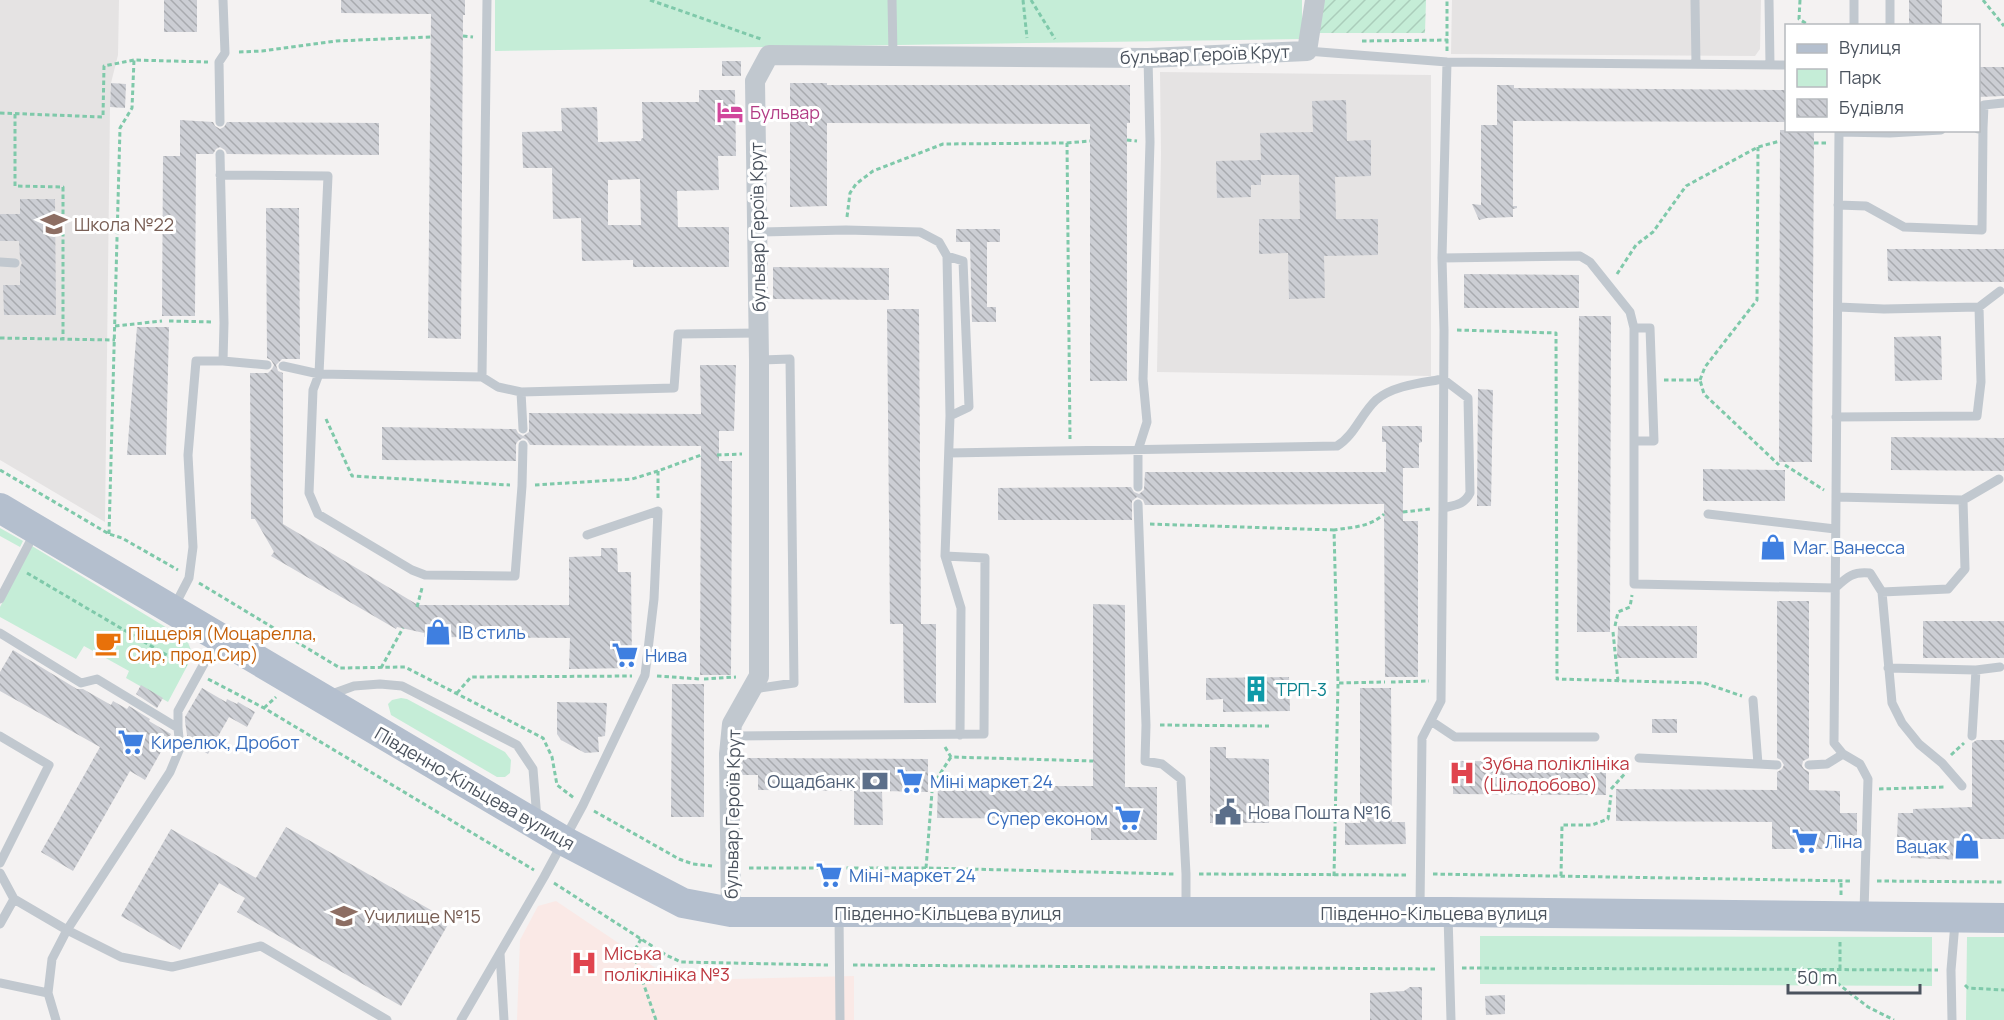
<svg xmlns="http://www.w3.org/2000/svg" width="2004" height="1020" font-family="Manrope,sans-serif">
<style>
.education{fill:#e5e3e3}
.medical{fill:#fae9e6}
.green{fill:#c5edd7}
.garden{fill:url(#garden-furrows)}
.building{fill:url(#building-back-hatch);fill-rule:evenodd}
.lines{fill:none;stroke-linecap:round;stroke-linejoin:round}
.path{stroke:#7fc9aa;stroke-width:3;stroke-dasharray:4.5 3;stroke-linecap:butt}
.lane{stroke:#c1c8cf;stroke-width:9}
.street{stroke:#c1c8cf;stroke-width:20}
.primary{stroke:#b4bfce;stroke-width:30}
.labels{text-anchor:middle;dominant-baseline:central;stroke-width:6;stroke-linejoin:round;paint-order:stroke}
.street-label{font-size:18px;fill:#4b535e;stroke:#fff}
.hotel-label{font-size:18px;fill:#b23c85;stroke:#fff;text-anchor:start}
.education-label{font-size:18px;fill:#785e54;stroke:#fff;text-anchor:start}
.shop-label{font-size:18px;fill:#366cbe;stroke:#fff;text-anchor:start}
.food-label{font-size:18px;fill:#c56008;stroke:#fff;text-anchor:start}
.culture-label{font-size:18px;fill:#0d838f;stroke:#fff;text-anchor:start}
.health-label{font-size:18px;fill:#be3a42;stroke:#fff;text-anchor:start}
.service-label{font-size:18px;fill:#4e5e75;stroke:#fff;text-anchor:end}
</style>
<defs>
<pattern id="garden-furrows" width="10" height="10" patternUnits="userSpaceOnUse" patternTransform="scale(1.5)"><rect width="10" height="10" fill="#c5edd7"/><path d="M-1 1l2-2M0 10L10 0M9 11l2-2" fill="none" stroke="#abcdbb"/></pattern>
<pattern id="building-back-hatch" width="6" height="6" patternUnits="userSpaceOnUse" patternTransform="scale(1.5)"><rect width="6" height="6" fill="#ccced4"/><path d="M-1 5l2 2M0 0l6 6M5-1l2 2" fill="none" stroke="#a8aaaf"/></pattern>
</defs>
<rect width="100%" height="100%" fill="#f4f2f2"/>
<path class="education" d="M0,0H119L118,55L111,83L110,107L105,522L0,460Z
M1452,0H1761L1760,49L1755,56L1451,54Z
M1160,72L1431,75V376L1157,372L1161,154Z"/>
<path class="medical" d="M556,901L663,973L733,979L854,976V1020H517L520,940L538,906Z"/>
<path class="green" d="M495,0H1302V39L495,51Z
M0,528L23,541L20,547L0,536Z
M32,546L187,640L193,655L168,702L126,678L129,671L84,646L76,659L0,617V607Z
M401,698L407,699L505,752L511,760L510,773L505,777H497L391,715L388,704L392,700Z
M1480,936L1932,937V986L1480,984Z
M1967,937H2004V1020H1966Z"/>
<path class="garden" d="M1315,0H1426L1425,33H1316Z"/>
<path class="building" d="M164,0H197V32H164Z
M341,0H465V15H463L461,339L428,338L431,14L341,13Z
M1909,0H1942V26H1909Z
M722,61H741V76H722Z
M1978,67H2004V96L1978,97Z
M111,83L126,84L125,108L110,107Z
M790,83H827V85H1130V123H1127V381H1090V124L827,123V206L790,207Z
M1497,85H1514V88L1786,90V122L1513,121V206H1517V208L1513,209V217L1487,218L1479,220L1472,204L1481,205V125H1497Z
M699,90H735L736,156H718L719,190L677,191L678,227H729V267H633V260L582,261L581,218L553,219L552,168H523L522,132L562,131L561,108L597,107L598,142L641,141V139L643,138L642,102H699ZM640,179L641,225H608V180Z
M1346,100L1347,141L1371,140V176L1335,177L1336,219H1378V255L1324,256L1325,298L1289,299L1288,253L1259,254V219H1300L1299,175H1261V185H1251V197L1217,198L1216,161L1261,160L1260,133L1313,132L1312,101Z
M180,120L213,122L215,126L220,129L224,127L227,122L379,123V155L227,154L225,150L220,147L216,149L213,154H196L195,316H162L163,156H180Z
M1780,130H1814L1812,462H1779Z
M20,199H55L56,315H4L3,285H20V268L22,263L20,258L19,241H0V214H20Z
M266,208H299L300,359H282L276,365L278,371L283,373V524L418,605H569V557L601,556V548H617L618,572H631L632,668L569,669L570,638L424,637V633L397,627L396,629L271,556L274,552L255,519H251L250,373H268L272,369L274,365L271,360L267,358Z
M956,229H1000V242H987V307H996V322H972L970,242H956Z
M1887,249H2004V282L1888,281Z
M773,267L889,268V300L773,299Z
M1464,274L1579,275V308H1464Z
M887,309H919L921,624H936V703H904L903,624H890Z
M1579,316H1611L1610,632H1577Z
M137,327H169L166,455H127Z
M1941,336L1942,380L1895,381L1894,337Z
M700,365H736L734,431H719V461H732L731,675H700L701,446L530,445L527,440L523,438L518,441L516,444V461L382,460V427L516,429L518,433L523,436L529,432V413L701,414Z
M1478,389L1493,390L1491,506H1477Z
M1382,426H1422V442L1419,443V468H1403V521H1418V677H1385L1384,504L1145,505L1143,500L1137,497L1132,501V520H998V488L1131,487L1134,492L1139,494L1144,490L1145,472H1386V442H1382Z
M1891,437L2004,438V471L1891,470Z
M1703,469L1785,470V501H1703Z
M1777,601H1809V758L1803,761L1802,766L1804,769L1809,772V790L1840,791V813H1857V847L1833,846V849H1772V822L1616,821V789L1777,790V772L1782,769L1784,765L1781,760L1777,758Z
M1093,604L1125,605V787H1157V840H1091V819L937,818L938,786H1093Z
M1923,621H2004V658H1923Z
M1618,626H1697V658H1617Z
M13,650L77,689H83L111,705L113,701L127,709L129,706L150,719L149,721L171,734L145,780L130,771L73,871L41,852L100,747L0,691V672Z
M1289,677L1290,711L1223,712V699L1206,700V678Z
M672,684H704V817H671Z
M141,685L163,698L157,708L136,694Z
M202,688L226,702L227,699L237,704L238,702L255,712L247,727L229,717L208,754L188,742L185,721V717Z
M1360,688H1391L1392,822H1405L1406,844L1345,845V823H1360Z
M557,702L607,703L605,736L598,737L599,752L585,753L561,740L557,734Z
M1652,719H1677V733H1652Z
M1977,740H2004V839H1972L1973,853H1964V860L1911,858V854H1902L1903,838L1897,839L1898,813H1913V809L1972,807V743Z
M1210,747H1226V758L1269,759V823H1210Z
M741,758L928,759V792L882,791L883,825H854V791L758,790V775H741Z
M1453,761L1606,762V795L1453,794Z
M286,827L450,921L401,1006L237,912L245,898L219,883L180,950L121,916L171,829L256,878Z
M1410,987H1422V1020H1370V993L1404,991Z
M1505,995V1014L1486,1015L1485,996Z"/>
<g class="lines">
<path class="path" d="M650,0L761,39
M1023,0L1027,38
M1031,0L1055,39
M1800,0L1799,19L1810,26
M1983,0L2004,26
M463,36L473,37
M1362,41L1448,40
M1447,51V0
M239,52L262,51L336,41L431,37
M0,113L103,117L104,66L134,60
M15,114V186L63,187V340
M1127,140L1137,141
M1067,143L1090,141
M1814,143H1827
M847,217L850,193L856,184L873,171L943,144L1067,143L1070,439
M1617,274L1636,245L1653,232L1686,186L1758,147L1780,141
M169,321L213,322
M115,326L162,321
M1457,330L1556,333L1557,679L1704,683L1742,696
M0,338L115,340
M1664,380H1700L1704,394L1779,465
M1700,380L1705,367L1757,300L1758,147
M326,419L352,476L510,485
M717,455L742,454
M1785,465L1824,490
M0,470L109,534L122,538L178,570
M535,485L632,479L658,471
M658,498V471L701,455
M1403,512L1430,509
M1150,524L1334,530
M109,534L120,128L132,108L134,60L208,62
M27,573L187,667
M199,583L340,668L405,667L543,738L552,757L557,785L574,798
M417,607L422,588
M1615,626L1618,612L1630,607L1632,595
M1613,632L1618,681
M381,668L403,628
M657,676L700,679
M208,679L264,708L534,870
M704,679L736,677
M1391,682L1429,681
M1339,683L1385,682
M457,693L471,677L632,676
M264,708L276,697
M1160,725L1269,726
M945,747L951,757L1093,761
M1951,755L1964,743
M932,786L951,757
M1611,789L1630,768
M1879,789L1944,787
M594,811L679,859L693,864L712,866
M749,868H926L1174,874
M926,868L932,792
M1199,874L1408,875
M1433,874L1852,881
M1334,876L1338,683L1334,530C1353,527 1370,527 1384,514
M1561,876L1562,825H1592L1608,819L1611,795
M1877,881L2004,882
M554,883L666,955L681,962L828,965
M1841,895V880
M641,939L633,953L656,1020
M853,965L1437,969
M1462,968L1938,970
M1819,969L1868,1007L1894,1020
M1840,969V940
M1965,985L1968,988L2004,990"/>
<path class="lane" d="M892,0L893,55
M1695,0L1696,64
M1769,0L1770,65
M1854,0V26
M1890,26V0
M1307,51L1447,62L1786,65
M220,122L219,62L225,53L223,0
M1983,128L1984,105L2003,103
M1839,130L1834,743L1843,754L1860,764L1868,779L1864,911
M1839,132L1890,133L1941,130
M220,175L328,176L319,374L313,390L309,493L318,514L412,570L425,575L515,576L522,486L523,445
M1838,205L1866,206L1904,227L1982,230L1983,128L1978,129
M757,232L846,230L920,232L939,242L947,256L950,416L945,556L961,608L960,735
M947,256L963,261L969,407L950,416
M1442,258L1580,256L1590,262L1630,312L1634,328V584L1835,588C1847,577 1853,571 1870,573L1882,592L1892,703L1902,723L1919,744L1942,763L1962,786
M0,262L15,263
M1838,307L1884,309L1979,307L2000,291
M1634,328H1650L1654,441H1635
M223,361L267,365
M283,366L319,374L482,377L498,387L521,392L674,388L678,334L758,333
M482,377L487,0
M521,392L523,429
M1836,417L1977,416L1981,382L1979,307
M949,453L1337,446C1354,436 1361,414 1376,400C1394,385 1422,383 1443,379L1468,398L1470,493C1464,505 1455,505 1443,508
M1138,487V450L1147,422L1143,379L1150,142L1148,58
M1836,497L1963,500L1999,479
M1138,504L1146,725L1145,761L1162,764L1181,779L1186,874V907
M1708,514L1835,529
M1882,592L1948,589L1965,569L1963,500
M0,599L34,534
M174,607L189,578L193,547L188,455L196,361H223L224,323L220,154
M0,633L81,683L97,679L178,728
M1888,668L1976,670L2000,667
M754,689L794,683L790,359L759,360
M329,695L354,686L380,684L402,686L517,745L533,769L537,819
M1431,721L1455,737H1595
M0,736L49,765L0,863
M731,736L984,734L985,558L945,556
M1972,736L1976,670
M1639,758L1758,764L1753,700
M1758,764L1777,765
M1809,765L1827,764L1843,754
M0,873L14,899L0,924
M14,899L67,930L121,957L172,967L261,946L387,1020
M1420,907L1422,738L1441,701L1443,508L1444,330L1442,258L1447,62
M839,914L840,1020
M1448,915L1451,1020
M500,953L504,1020
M0,983L48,993
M56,1020L48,993L52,959L67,930L170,772L180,748L178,728V711L217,640
M461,1020L544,877L583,805L645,675L654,599L658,511L587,535
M1952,1020L1951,970L1955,923"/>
<path class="street" d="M731,912L729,754L732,724L759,676V360L755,81L769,55L1148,58L1307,51L1315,0"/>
<path class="primary" d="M0,508L564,841L683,903L731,912H1448L2004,918"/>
</g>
<defs>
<g id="hotel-bare" transform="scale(2.07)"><path d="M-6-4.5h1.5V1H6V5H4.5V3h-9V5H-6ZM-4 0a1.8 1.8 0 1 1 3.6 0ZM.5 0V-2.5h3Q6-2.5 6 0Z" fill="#d1479c" stroke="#fff" stroke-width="2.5" paint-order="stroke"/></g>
<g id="school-bare" transform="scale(2.07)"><path d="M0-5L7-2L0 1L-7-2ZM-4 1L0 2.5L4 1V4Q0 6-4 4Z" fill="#8d6e63" stroke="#fff" stroke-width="2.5" paint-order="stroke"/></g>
<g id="shop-bare" transform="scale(2.07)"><path d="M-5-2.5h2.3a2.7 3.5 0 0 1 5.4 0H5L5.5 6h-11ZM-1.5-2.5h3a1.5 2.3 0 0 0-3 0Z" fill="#3f7fe0" stroke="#fff" stroke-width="2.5" paint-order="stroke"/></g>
<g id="cafe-bare" transform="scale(2.07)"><path d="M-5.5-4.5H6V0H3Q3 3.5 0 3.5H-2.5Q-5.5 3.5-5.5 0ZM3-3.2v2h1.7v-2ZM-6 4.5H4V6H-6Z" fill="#e8710a" stroke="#fff" stroke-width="2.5" paint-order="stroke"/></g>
<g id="supermarket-bare" transform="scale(2.07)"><path d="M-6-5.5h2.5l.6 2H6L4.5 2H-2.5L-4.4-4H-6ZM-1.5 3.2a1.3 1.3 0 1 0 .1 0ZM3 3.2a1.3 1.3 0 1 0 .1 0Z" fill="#3f7fe0" stroke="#fff" stroke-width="2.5" paint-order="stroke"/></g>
<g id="building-bare" transform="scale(2.07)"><path d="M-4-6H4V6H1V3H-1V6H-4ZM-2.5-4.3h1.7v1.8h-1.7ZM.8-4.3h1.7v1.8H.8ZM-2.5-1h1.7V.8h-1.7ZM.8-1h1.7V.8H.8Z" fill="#0f9aa8" stroke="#fff" stroke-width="2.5" paint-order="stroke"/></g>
<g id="hospital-bare" transform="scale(2.07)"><path d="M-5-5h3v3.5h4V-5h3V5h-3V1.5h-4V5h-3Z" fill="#e0444e" stroke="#fff" stroke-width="2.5" paint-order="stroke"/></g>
<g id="bank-bare" transform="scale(2.07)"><path d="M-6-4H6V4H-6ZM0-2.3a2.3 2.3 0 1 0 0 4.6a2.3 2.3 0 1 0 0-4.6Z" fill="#5c6f8a" stroke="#fff" stroke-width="2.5" paint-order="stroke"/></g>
<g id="civic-bare" transform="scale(2.07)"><path d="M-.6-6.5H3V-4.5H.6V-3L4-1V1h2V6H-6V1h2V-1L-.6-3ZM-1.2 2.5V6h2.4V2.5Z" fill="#5c6f8a" stroke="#fff" stroke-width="2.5" paint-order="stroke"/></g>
<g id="university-bare" transform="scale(2.07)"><path d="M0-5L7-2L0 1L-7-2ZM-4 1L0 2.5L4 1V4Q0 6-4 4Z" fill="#8d6e63" stroke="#fff" stroke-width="2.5" paint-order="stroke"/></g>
</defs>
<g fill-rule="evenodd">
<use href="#hotel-bare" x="730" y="112"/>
<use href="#school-bare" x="54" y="224"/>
<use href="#shop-bare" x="1773" y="547"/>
<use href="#shop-bare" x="438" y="632"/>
<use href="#cafe-bare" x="108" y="643"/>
<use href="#supermarket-bare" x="625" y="655"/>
<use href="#building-bare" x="1256" y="689"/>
<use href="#supermarket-bare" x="131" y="742"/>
<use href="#hospital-bare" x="1462" y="773"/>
<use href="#bank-bare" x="875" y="781"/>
<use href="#supermarket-bare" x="910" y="781"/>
<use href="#civic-bare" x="1228" y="812"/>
<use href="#supermarket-bare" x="1128" y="818"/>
<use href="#supermarket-bare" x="1805" y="841"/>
<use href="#shop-bare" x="1967" y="846"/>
<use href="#supermarket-bare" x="829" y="875"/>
<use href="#university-bare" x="344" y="916"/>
<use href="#hospital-bare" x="584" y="963"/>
</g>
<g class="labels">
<g class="street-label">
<text transform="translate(1205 54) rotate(-2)">бульвар Героїв Крут</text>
<text transform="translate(757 227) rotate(-91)">бульвар Героїв Крут</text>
<text transform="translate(475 788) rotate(30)">Південно-Кільцева вулиця</text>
<text transform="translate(732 814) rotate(-89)">бульвар Героїв Крут</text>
<text x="948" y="913">Південно-Кільцева вулиця</text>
<text x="1434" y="913">Південно-Кільцева вулиця</text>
</g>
<g class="hotel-label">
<text x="750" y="112">Бульвар</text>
</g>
<g class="education-label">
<text x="74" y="224">Школа №22</text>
<text x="364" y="916">Училище №15</text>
</g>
<g class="shop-label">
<text x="1793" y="547">Маг. Ванесса</text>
<text x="458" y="632">ІВ стиль</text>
<text x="645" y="655">Нива</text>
<text x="151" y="742">Кирелюк, Дробот</text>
<text x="930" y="781">Міні маркет 24</text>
<text x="1108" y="818" text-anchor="end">Супер економ</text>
<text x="1825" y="841">Ліна</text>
<text x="1947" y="846" text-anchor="end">Вацак</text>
<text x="849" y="875">Міні-маркет 24</text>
</g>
<g class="food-label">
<text x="128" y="633">Піццерія (Моцарелла,<tspan x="128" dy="21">Сир, прод.Сир)</tspan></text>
</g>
<g class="culture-label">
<text x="1276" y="689">ТРП-3</text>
</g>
<g class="health-label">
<text x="1482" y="763">Зубна поліклініка<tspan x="1482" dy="21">(Цілодобово)</tspan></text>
<text x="604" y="953">Міська<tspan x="604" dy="21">поліклініка №3</tspan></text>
</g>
<g class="service-label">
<text x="855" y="781">Ощадбанк</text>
<text x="1248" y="812" text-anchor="start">Нова Пошта №16</text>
</g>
</g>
<rect x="1785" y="24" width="195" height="108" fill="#ffffff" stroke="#b7babf" stroke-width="1.5"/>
<rect x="1797" y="44" width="30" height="9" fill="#b4bfce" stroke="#b7babf" stroke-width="1.5"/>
<text x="1839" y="54" font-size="18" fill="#4b535e">Вулиця</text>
<rect x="1797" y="69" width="30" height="18" fill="#c5edd7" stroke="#b7babf" stroke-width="1.5"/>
<text x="1839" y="84" font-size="18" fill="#4b535e">Парк</text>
<rect x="1797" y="99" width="30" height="18" fill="url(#building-back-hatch)" stroke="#b7babf" stroke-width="1.5"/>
<text x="1839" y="114" font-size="18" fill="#4b535e">Будівля</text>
<path d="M1788 984v9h132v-9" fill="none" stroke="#4b535e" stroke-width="3"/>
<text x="1797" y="984" font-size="18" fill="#4b535e" stroke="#ffffff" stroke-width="4.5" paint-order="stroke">50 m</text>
</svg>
